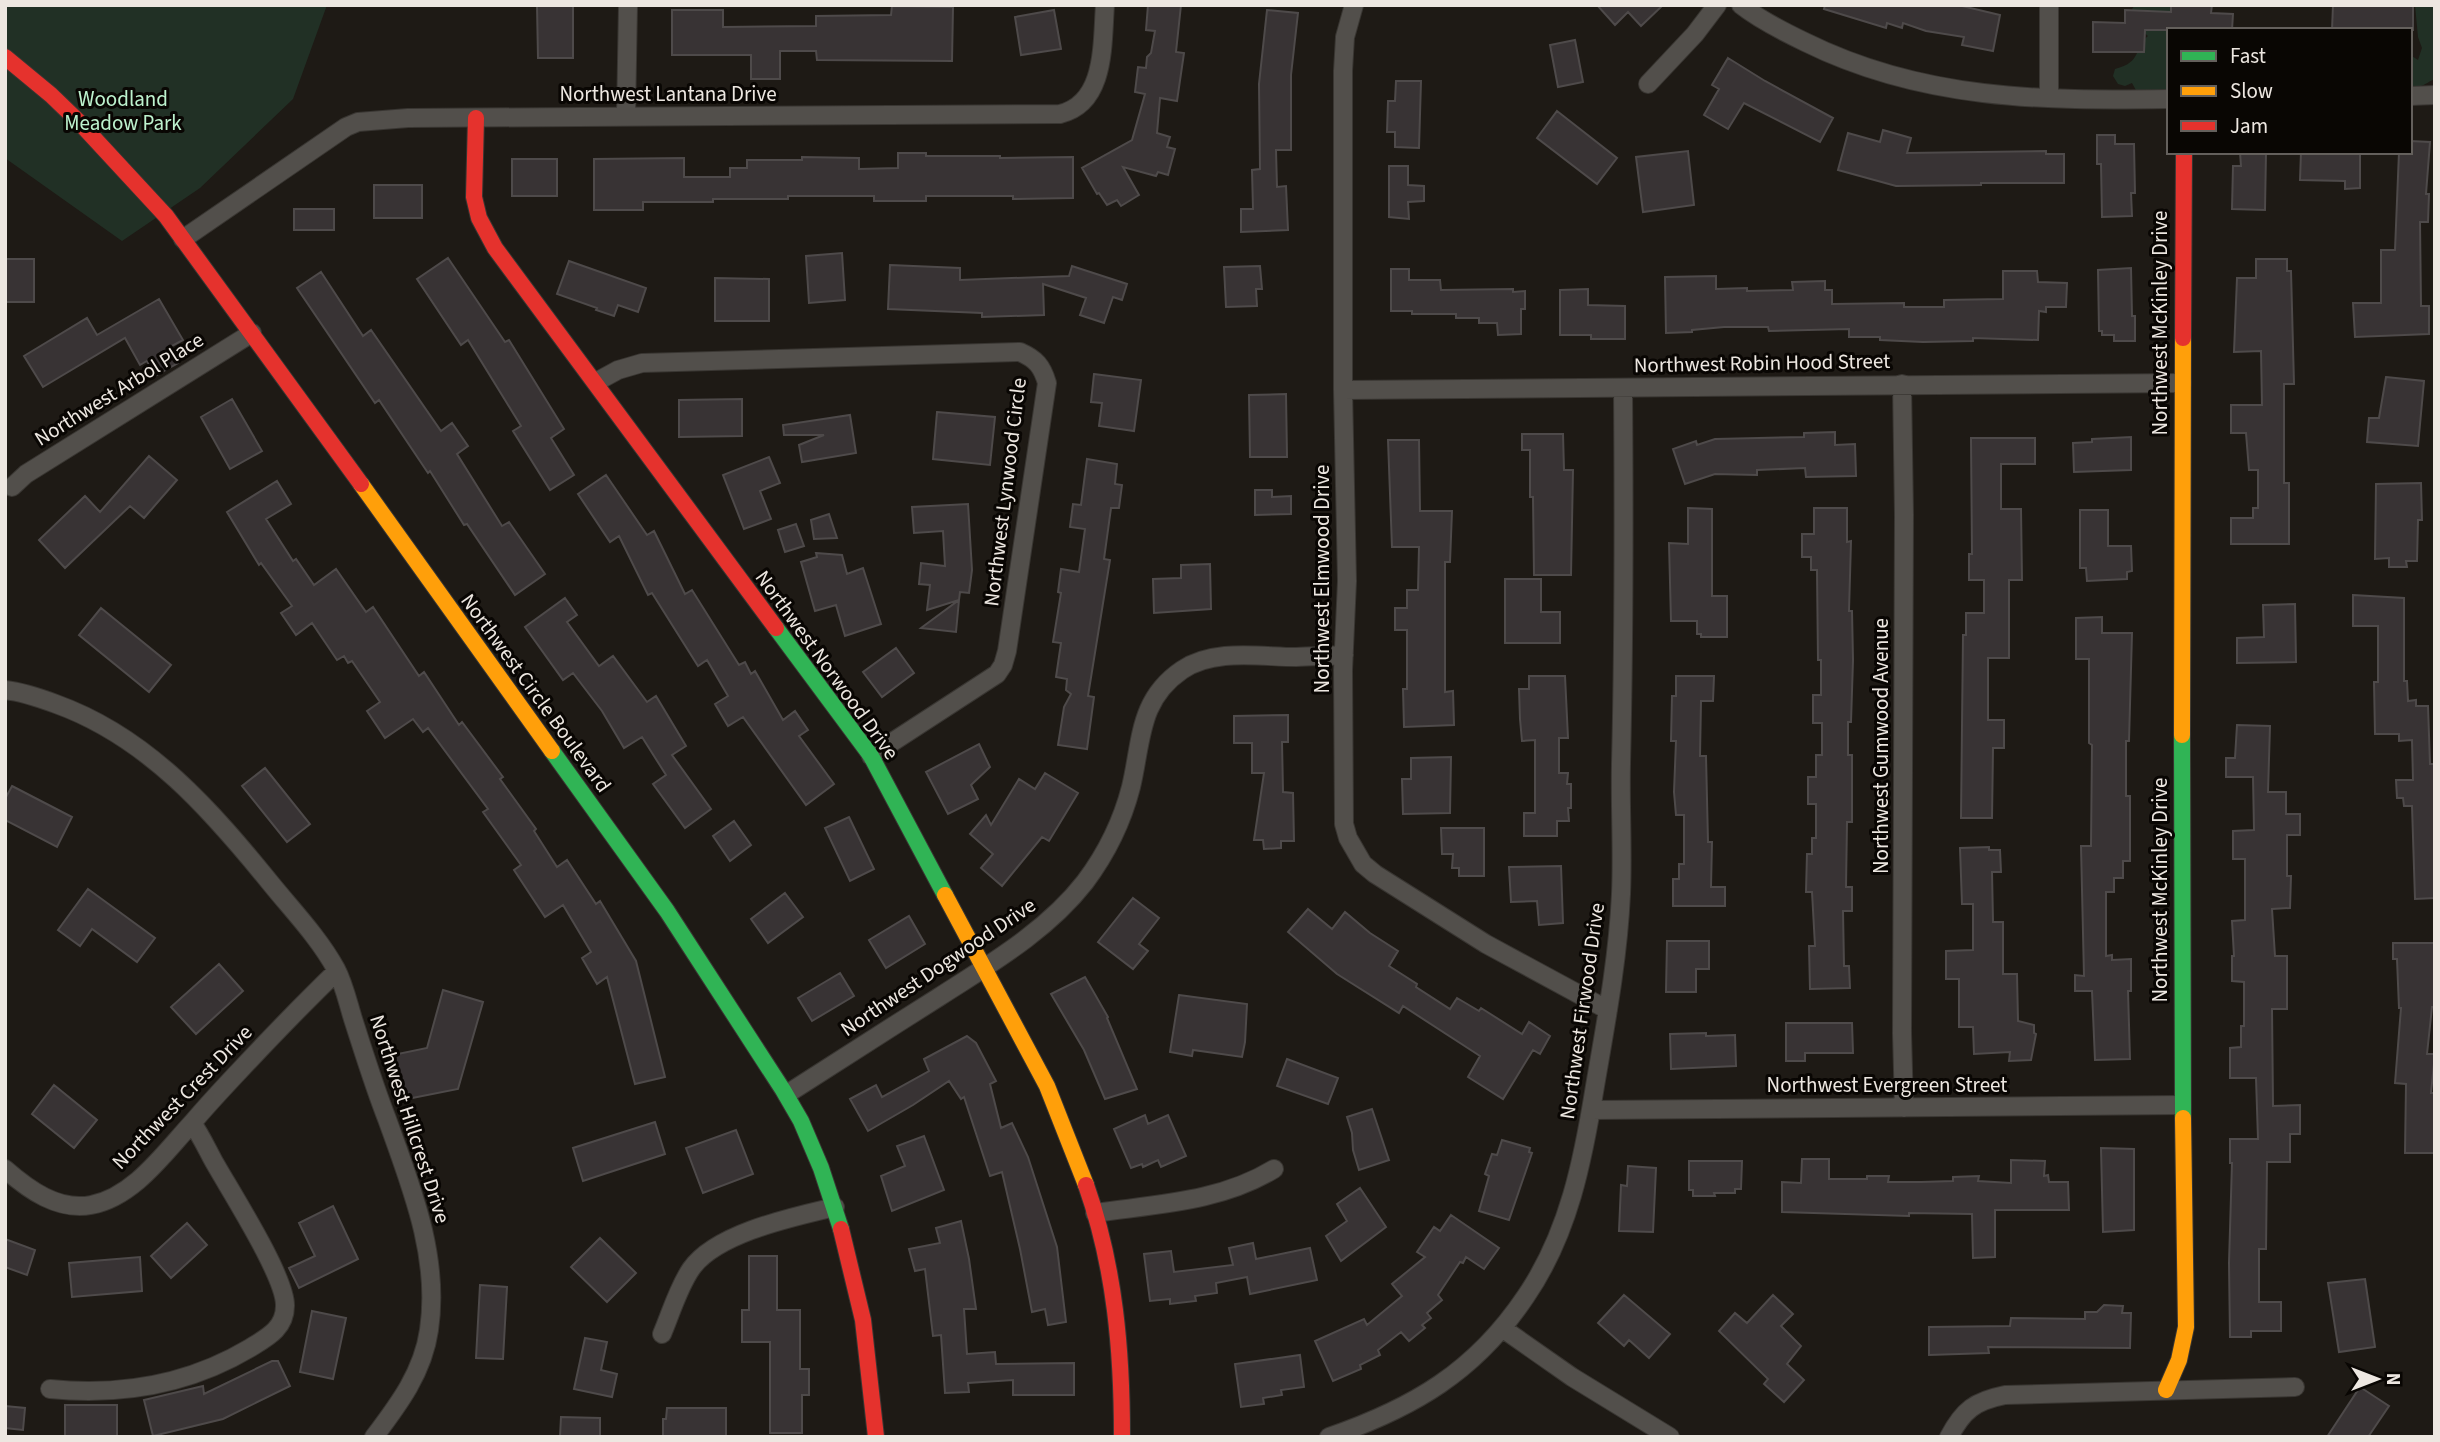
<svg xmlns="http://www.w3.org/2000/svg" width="2440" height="1442" font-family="'Source Sans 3',sans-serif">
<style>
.green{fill:#213025}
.building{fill:#383334;stroke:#4e4a4a;stroke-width:2}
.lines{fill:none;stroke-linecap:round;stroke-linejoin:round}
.street-casing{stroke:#393632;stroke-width:20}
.fast-casing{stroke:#393632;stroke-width:18}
.slow-casing{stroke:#393632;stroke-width:18}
.jam-casing{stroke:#393632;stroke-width:18}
.street{stroke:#524f4b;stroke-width:18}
.fast{stroke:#30b455;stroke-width:16}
.slow{stroke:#ff9f0a;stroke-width:16}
.jam{stroke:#e5322d;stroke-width:16}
.labels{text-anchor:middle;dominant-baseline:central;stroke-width:6;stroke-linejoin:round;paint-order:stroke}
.street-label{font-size:21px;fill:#ede7e1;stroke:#090603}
.park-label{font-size:21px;fill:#bdf2ce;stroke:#090603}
</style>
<rect width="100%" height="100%" fill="#1e1a15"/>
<path class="green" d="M5,5H327L293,99L200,188L122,241L5,158Z
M2135,5H2179L2166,40L2169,50V107L2138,94L2132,83L2125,86L2118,84L2113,76L2115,69C2143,62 2133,48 2148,36L2143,32L2132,9Z
M2415,5H2435V79C2425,83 2422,89 2410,86V55L2418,60L2422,48L2418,37Z"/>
<path class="building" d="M537,5H573V58H538Z
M1148,5H1181L1176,52L1184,53L1177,101L1160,98L1157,133L1170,137L1167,147L1175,149L1168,175L1158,172L1156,176L1123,167L1139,195L1121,206L1117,200L1107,205L1099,193L1097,194L1082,168L1132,140L1145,94L1135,92L1138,67L1146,68L1147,57L1151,53L1155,31L1146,30Z
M1597,5H1663L1641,26L1628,12L1615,25Z
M1825,5H1958L2000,15L1993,51L1962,45L1964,37L1926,31L1903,23L1902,28L1887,23L1886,28L1824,9Z
M2171,5H2212L2211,13L2233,14L2232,30H2145L2144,52H2093V22L2125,23V10L2171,12Z
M2333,5H2413V30H2332Z
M892,6L953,7L952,61L817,60L816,51H780V79H751V55H672V10H723V27L816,26V16L891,15Z
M1054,10L1061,49L1021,55L1015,17Z
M1267,10L1298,13L1291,75V150H1276L1277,187L1286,186L1288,230L1241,232V209H1253L1252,170L1260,169L1259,84Z
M1575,40L1583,82L1558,87L1550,45Z
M1728,58L1765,81L1833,118L1820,142L1744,103L1728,129L1704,115L1719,89L1712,85Z
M1396,81H1421L1419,148L1395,147V132H1387L1388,101H1395Z
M1557,111L1617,158L1597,184L1537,138Z
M1883,130L1911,138L1907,153L2046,151V154H2064V183H1981V185L1896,186L1838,170L1848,133L1880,142Z
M2097,135H2115V144H2134L2135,193H2131L2132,216L2102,217L2101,164H2097Z
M2410,141L2430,142L2426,194H2429L2428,222H2420L2421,306H2429V334L2355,337L2353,303H2381V250H2395L2399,152H2410Z
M1688,151L1694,205L1643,212L1636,157Z
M2240,152H2266L2265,210L2232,209L2233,166H2241Z
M2301,152H2360V188L2345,189V181L2300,180Z
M898,153H926V156H1000V158L1073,157V198L1013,199V196H926V201H874V196H788V199H713V202H643V210H594V159L684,158V177H730V168H747V160H802V157L859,158V169L898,168Z
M512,159H557V196H512Z
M1389,166H1408V185L1424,186V201L1408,202L1409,219L1389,217Z
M374,185H422V218H374Z
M294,209H334V230H294Z
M842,253L845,300L809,303L806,256Z
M448,258L505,342L509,340L564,429L551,438L574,475L550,490L513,431L521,426L468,340L461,345L417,279Z
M5,259H34V302H5Z
M2256,259H2287V271H2291L2294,384H2284V483H2289V544H2231V518H2253V508H2258V470H2249L2246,433H2231V405H2262L2261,351L2234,352L2237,278H2256Z
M569,261L646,288L638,312L618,305L614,316L596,310L597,308L557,294Z
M890,265L960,268V280L1069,276L1072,266L1127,284L1122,300L1113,297L1104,323L1080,315L1086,298L1043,284L1044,315L982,317V313L888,309Z
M1260,266L1262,289H1256L1257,306L1226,307L1224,267Z
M2131,268L2132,316H2135V341H2114V335H2102V331H2099L2098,270Z
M1391,269H1409V280H1440L1441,290L1513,289V292L1525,291V309H1521V334L1498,335L1497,323H1479V318H1456V314H1412V311H1391Z
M2003,271H2037L2038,282L2067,283L2066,307H2046V312L2039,311L2038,340L1973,338V341L1923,342L1880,340V337H1849V329L1769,331L1768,327H1724L1692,330V332L1666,333L1665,277L1716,276V289L1747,288V291L1793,290L1792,282L1825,281V290H1832V304L1904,303V307H1944V300L2003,299Z
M321,272L363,336L371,330L441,431L452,423L468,446L457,454L502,526L509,522L545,574L515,595L467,524L464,525L430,471L428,473L379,400L375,403L297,288Z
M715,278L769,279V321H715Z
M1588,289V305L1625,306V339H1591V335H1560V290Z
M159,299L183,340L170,347L178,363L155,376L147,361L140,365L125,338L43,387L24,356L87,318L97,335Z
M1094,374L1141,380L1134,431L1099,426L1102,403L1091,402Z
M2386,377L2424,381L2418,446L2367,442L2369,418H2379Z
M1286,394L1287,457H1250L1249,395Z
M232,399L262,451L230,469L201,417Z
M742,399V436L679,437V400Z
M937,412L995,417L990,465L933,459Z
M850,415L856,453L802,462L799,445L824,435H784L783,425Z
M1835,432V445L1855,444L1856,476L1806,477L1805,468L1757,470V475L1715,474L1685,484L1673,449L1696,441L1697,445L1715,439L1804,437V433Z
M1522,434H1563L1564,470H1573L1571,575H1534L1533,497H1530V450H1522Z
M2131,437V470L2074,472L2073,443L2092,442V439Z
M1971,438H2035V464H2001V509H2021L2022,580H2009V658H1988V720H2004V748H1993L1992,818H1961L1963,635H1966V613H1984V580H1969V554H1972Z
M1388,440H1419L1420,511H1452L1450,562H1445V692L1453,691L1454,725L1404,727L1403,689H1407V630H1395V608H1407V590H1418L1419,547H1392Z
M149,456L177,480L144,518L130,506L65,568L39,540L85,496L100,512Z
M769,457L780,483L760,491L771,519L744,529L723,475Z
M1087,459L1117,464L1115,484L1122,485L1119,508H1111L1104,559L1110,560L1088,696L1094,697L1087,749L1058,745L1064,707L1071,694L1066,690L1067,679L1056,677L1061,643L1053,642L1061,593L1058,592L1061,569L1079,572L1085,529L1070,527L1073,504L1081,505Z
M606,475L647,535L654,531L685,594L692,590L739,665L745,662L751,674L755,671L783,720L795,711L808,730L799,736L834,784L806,805L743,717L728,726L715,704L728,696L707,660L698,666L652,593L648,595L619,536L610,542L578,494Z
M277,481L291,504L266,519L293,561L296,559L314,585L336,569L366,612L373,607L419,676L424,672L459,725L462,722L503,777L500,779L536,829L534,831L557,867L567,860L596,904L600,901L636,961L665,1077L635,1084L607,977L597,984L582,958L591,952L563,905L545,917L514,870L521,865L483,812L488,809L428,728L423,732L413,719L385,738L367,711L380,702L352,661L348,663L344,656L337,660L312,623L296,635L281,613L292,606L261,563L259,565L227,512Z
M2421,483L2422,520H2418L2417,561H2406L2407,567H2389V558L2375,559L2376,484Z
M1255,490H1272V497L1291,496V514L1255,515Z
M968,504L972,570L969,593L960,592L959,600L927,610L930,585L919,584L921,563L945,566L943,531L914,533L912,507Z
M1688,508L1712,509V596H1727V637H1701V634H1697V621H1671L1669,543L1688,544Z
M1814,508H1847V542L1851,541L1849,611H1852L1853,660L1851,722H1848V755H1852V822H1847L1846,887H1852V911H1843L1844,966H1849L1850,988L1810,989L1809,946H1815L1812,892H1806L1807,854H1812V838H1816V804H1808V777H1816V755H1822V723H1813V695H1821V660H1818L1817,570H1811V557H1802V534H1814Z
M2080,510H2108V546H2131L2132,571L2127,572V579L2087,581L2086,568H2080Z
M829,514L837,538L814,539L811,520Z
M796,524L804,546L785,552L778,530Z
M816,553L842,555L847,574L863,568L881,624L845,636L836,605L815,611L801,562L817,557Z
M1210,564L1211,609L1154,613L1153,579L1181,578V565Z
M1505,579H1541V612H1560V643H1505Z
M2353,595L2404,598V681H2407L2408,701L2416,700V706H2428L2430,764H2435V898L2415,899L2412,806H2404L2403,798H2397L2396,780H2413L2412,740L2399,741V734H2375L2374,682H2378V626H2353Z
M565,598L577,615L567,622L599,666L613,656L647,702L656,696L686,746L672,755L711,809L685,828L653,784L666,775L642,737L624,748L602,711L573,673L563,680L525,627Z
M959,600L956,632L921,628Z
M2295,604L2296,662L2237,663V638L2264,637L2263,605Z
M101,608L171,665L149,692L79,635Z
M2102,617V633H2132L2129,741H2126V796H2130V861H2123V878H2114V892H2106V956L2112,955V960L2131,959V991H2128L2130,1059L2095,1060L2092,991H2075V975L2084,976L2081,846H2091L2092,745L2089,743V659H2076V618Z
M896,648L914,673L882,697L863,672Z
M1529,676H1565L1568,738H1559V773H1568L1567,784H1571V808H1568L1569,821H1557V836H1524V813H1535V740L1522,741L1520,719L1519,689H1529Z
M1676,676H1714L1713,701H1701L1700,756H1706L1708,842H1712L1711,887H1725V906H1673V879H1679V864H1684V815H1676L1674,792L1676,741H1671L1672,696H1676Z
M1288,715V742H1282L1283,792L1293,793L1294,841H1281V848L1264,849L1263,840H1254L1264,773H1252V743H1234V716Z
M2237,725L2270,726L2268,792H2286V814H2300V835H2287V876H2291L2290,908L2272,909L2275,956H2287V1009H2272L2273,1106L2300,1105V1134H2290V1162H2267L2266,1249H2259V1302H2281V1331H2251V1337H2230L2229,1263L2232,1163H2230V1139H2258L2256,1078H2230V1048L2241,1047V1026H2244V982L2232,981V956H2234L2232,921L2245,920V859H2233V831L2254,830L2253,777H2226V758H2235Z
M979,744L990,767L971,785L978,799L948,814L926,772Z
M1451,757L1450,813L1403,814L1402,779H1411V758Z
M265,768L310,824L287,842L242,786Z
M1045,773L1078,793L1049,841L1042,837L1002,886L981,868L993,854L970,834L986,815L991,825L1019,779L1035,789Z
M12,786L72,817L57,847L5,820V799Z
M849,817L874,869L850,881L825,828Z
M734,821L751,845L730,861L713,836Z
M1441,828H1484V876H1459V868H1452L1453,854H1442Z
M1989,847V850H2000L2001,872H1992L1993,922H2003V974H2017L2018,1021L2034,1025V1033L2036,1034L2031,1060L2009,1061L2010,1052L1974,1054L1973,1027H1959V979H1946V951L1973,950V904H1962L1960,848Z
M1561,866L1563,923L1539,925L1537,901L1511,902L1509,867Z
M88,889L155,938L137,962L92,929L80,946L58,930Z
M785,893L803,917L768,943L751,919Z
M1133,898L1159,918L1139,944L1148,951L1133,969L1098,942Z
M1308,909L1332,929L1345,912L1370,933L1398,951L1389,966L1417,984L1416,987L1450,1009L1457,998L1479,1011L1481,1008L1522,1034L1529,1022L1550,1036L1540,1054L1533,1050L1503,1099L1468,1077L1480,1056L1403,1006L1399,1013L1337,974L1288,932Z
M909,916L925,944L886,968L869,940Z
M1667,941H1709V969H1696V992H1666Z
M2393,943H2435V1007H2432L2427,1054H2435L2431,1093H2435V1153H2405L2406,1084L2395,1083L2401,1008H2399L2397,959H2393Z
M219,964L243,991L196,1034L171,1007Z
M840,973L854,996L812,1021L798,998Z
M1085,977L1108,1017L1107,1018L1137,1089L1105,1099L1084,1050L1051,994Z
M443,990L483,1002L458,1089L402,1100L393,1055L427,1048Z
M1179,995L1247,1004L1245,1042L1242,1057L1193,1050L1192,1056L1170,1052Z
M1786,1023H1852L1853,1053H1805V1061H1786Z
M1706,1033V1036L1735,1035L1736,1066L1671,1069L1670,1034Z
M967,1036L976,1043L996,1081L990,1084L1001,1128L1012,1123L1028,1157L1057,1247L1066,1322L1048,1325L1045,1309L1032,1312L1020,1249L1002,1172L990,1176L964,1097L961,1099L949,1081L913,1105L868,1131L850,1099L876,1085L882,1097L929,1071L924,1059Z
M1287,1059L1338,1078L1328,1104L1277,1086Z
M54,1085L97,1120L74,1148L32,1114Z
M1372,1109L1389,1160L1359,1170L1353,1150L1352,1133L1347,1117Z
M1145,1115L1148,1124L1168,1115L1186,1156L1161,1167L1158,1160L1143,1167L1142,1164L1131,1168L1114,1129Z
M655,1122L665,1154L583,1181L573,1148Z
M736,1130L753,1174L703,1193L686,1148Z
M924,1136L944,1190L892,1211L881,1176L905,1166L897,1146Z
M1502,1140L1530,1148L1529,1152L1532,1153L1509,1220L1479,1211L1489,1176L1485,1174L1492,1154L1497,1155Z
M2101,1148L2134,1149V1230L2103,1232Z
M1802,1159H1829V1179H1867V1176H1889L1888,1182H1921L1953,1181V1177L1979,1176L1978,1181L2011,1183V1160L2045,1161L2044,1176L2048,1175L2049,1182H2068L2069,1210H1995V1257L1973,1258L1972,1214L1909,1213V1216L1782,1212V1182L1801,1183Z
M1689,1161H1742L1741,1189H1735V1193H1714L1715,1196H1693V1190H1689Z
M1628,1166L1656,1168L1653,1232L1619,1231L1621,1185L1627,1186Z
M1360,1188L1386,1227L1341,1261L1326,1236L1347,1221L1337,1204Z
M333,1206L358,1259L299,1288L289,1268L315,1256L299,1223Z
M1451,1215L1499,1248L1484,1269L1466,1257L1463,1263L1460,1262L1438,1295L1442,1300L1427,1313L1431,1318L1422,1325L1425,1328L1409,1341L1401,1332L1378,1350L1380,1355L1360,1365L1361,1369L1333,1381L1315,1341L1364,1319L1367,1325L1402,1296L1392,1284L1425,1257L1417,1252L1434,1227L1440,1231Z
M961,1221L969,1259L976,1309H964L967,1354L995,1352L996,1364L1074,1363V1395H1013V1380L968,1383L969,1392L945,1393L941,1335L933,1336L925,1269L915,1271L909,1249L940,1243L936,1228Z
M187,1223L207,1245L171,1278L151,1256Z
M600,1238L636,1273L607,1302L571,1267Z
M5,1239L35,1250L27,1275L5,1267Z
M1253,1243L1256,1259L1310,1248L1317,1280L1250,1294L1247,1277L1216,1283L1217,1293L1195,1296L1196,1301L1170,1304V1299L1150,1301L1144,1254L1171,1251L1174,1272L1233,1265L1229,1248Z
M749,1256H777V1310H800V1369H809V1395H802V1433H770V1342H742V1310H749Z
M140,1257L142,1291L72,1297L69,1263Z
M2365,1279L2375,1347L2339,1352L2328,1283Z
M480,1285L507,1287L503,1359L476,1358Z
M1624,1295L1670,1334L1649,1358L1629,1340L1624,1346L1598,1323Z
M1773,1295L1793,1314L1781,1326L1801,1346L1787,1364L1804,1380L1784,1402L1764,1384L1768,1379L1719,1331L1735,1313L1747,1323Z
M2104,1305L2123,1306L2122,1313H2131L2130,1348L1988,1347L1989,1353L1929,1355V1327L2010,1326L2011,1318L2085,1319V1312H2097Z
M312,1311L346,1318L333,1379L300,1372Z
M585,1338L607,1342L601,1370L617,1374L612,1397L574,1389Z
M1300,1355L1304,1387L1281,1390L1282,1395L1263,1398L1264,1404L1241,1407L1235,1364Z
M272,1361H278L290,1386L223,1419L153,1436L144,1400L203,1386L204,1394Z
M2360,1387L2389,1406L2368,1437H2327Z
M65,1405H117V1437H65Z
M5,1406L25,1408L23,1430L5,1428Z
M667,1408H726V1437H663V1419H666Z
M561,1417L600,1418V1437H560Z"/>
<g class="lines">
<g class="street-casing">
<path id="street" d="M1354,5L1345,37L1343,71V390L1347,581L1343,670L1344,824L1348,838L1363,864L1375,874L1486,944L1608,1010
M1741,5C1760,20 1784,32 1805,42C1922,100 2042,101 2169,99
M2049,5V98
M1648,84L1695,34L1717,5
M2410,96L2435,95
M626,116L628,5
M183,239L346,127L358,122L408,118L1060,114C1106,103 1102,44 1105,5
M596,382L618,370L642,363L1020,352C1036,359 1042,366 1047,383L1007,651L1003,665L997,674L871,756
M1902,384L1904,515L1902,1033L1904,1108
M1343,390L2182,383
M12,487L26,474L252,333
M5,690C23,692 40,698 56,704C148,737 212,811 272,885C294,912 319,938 336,969C344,984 348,1003 353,1019C364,1053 374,1086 387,1119C411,1186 440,1257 429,1330C423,1372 399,1404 374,1437
M787,1094C837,1062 888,1029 939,997C990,964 1047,931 1085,882C1106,854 1122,822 1131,787C1142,741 1138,700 1182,670C1214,648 1261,657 1296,657C1312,656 1328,656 1344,655
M1591,1110L2182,1105
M5,1169C29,1190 58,1211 91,1205C134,1197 165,1152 193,1122C209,1103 226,1085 243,1067C274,1034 305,1002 337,971
M1095,1213C1157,1204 1220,1202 1274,1169
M1502,1328L1572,1377L1670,1437
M662,1334C671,1313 678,1288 691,1269C716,1233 793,1217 835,1207
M50,1389C121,1396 188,1385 250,1348C266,1338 285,1329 285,1306C286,1277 229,1189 213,1160C206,1147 200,1134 192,1123
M1329,1437C1413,1408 1475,1372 1526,1296C1569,1233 1583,1160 1595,1086C1606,1022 1618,959 1621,894C1623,851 1620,808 1621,764C1624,639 1624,513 1623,388
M1949,1437C1963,1410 1975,1401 2005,1395L2295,1387"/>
</g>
<g class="fast-casing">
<path id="fast" d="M776,628L871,756L945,895
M2182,735L2183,1118
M552,751L667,911L783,1090L801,1121L821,1168L841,1229"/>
</g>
<g class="slow-casing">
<path id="slow" d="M361,484L552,751
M2182,735L2183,338
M945,895L1047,1086L1086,1185
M2166,1390L2179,1360L2186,1327L2183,1118"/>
</g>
<g class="jam-casing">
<path id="jam" d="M5,57L51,95L80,123L166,216L361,484
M476,118L474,197L479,218L495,248L776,628
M2183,338L2184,152
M1086,1185C1115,1267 1122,1351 1122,1437
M841,1229L863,1320L876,1437"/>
</g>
<use href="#street" class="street"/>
<use href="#fast" class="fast"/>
<use href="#slow" class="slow"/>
<use href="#jam" class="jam"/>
</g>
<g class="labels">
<g class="street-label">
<text x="668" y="94">Northwest Lantana Drive</text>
<text transform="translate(2160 323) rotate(-90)">Northwest McKinley Drive</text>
<text transform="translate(1762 363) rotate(-1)">Northwest Robin Hood Street</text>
<text transform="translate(119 389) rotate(-32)">Northwest Arbol Place</text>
<text transform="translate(1005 492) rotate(-83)">Northwest Lynwood Circle</text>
<text transform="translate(1322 579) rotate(-90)">Northwest Elmwood Drive</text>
<text transform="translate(827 665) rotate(54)">Northwest Norwood Drive</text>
<text transform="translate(536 693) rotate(54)">Northwest Circle Boulevard</text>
<text transform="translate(1881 746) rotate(-90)">Northwest Gumwood Avenue</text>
<text transform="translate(2160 890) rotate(-90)">Northwest McKinley Drive</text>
<text transform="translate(938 967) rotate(-34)">Northwest Dogwood Drive</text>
<text transform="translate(1582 1011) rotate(-82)">Northwest Firwood Drive</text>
<text x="1887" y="1085">Northwest Evergreen Street</text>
<text transform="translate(182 1097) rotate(-46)">Northwest Crest Drive</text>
<text transform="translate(410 1119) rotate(72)">Northwest Hillcrest Drive</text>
</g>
<g class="park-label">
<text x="123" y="99">Woodland<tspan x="123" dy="24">Meadow Park</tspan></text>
</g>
</g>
<rect width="2440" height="1442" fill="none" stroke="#ede7e1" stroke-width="14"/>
<rect x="2167" y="28" width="245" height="126" fill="#090603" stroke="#64605c" stroke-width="2"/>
<rect x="2181" y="51" width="35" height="10" fill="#30b455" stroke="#64605c" stroke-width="2"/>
<text x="2230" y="63" font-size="21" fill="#ede7e1">Fast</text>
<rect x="2181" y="86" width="35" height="10" fill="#ff9f0a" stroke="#64605c" stroke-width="2"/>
<text x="2230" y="98" font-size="21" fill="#ede7e1">Slow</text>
<rect x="2181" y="121" width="35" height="10" fill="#e5322d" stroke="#64605c" stroke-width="2"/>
<text x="2230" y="133" font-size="21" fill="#ede7e1">Jam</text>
<g transform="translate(2377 1379) rotate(90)" stroke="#090603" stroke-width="5" paint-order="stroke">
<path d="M0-5L12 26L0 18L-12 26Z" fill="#ede7e1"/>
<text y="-10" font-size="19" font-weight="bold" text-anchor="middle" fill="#ede7e1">N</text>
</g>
</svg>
